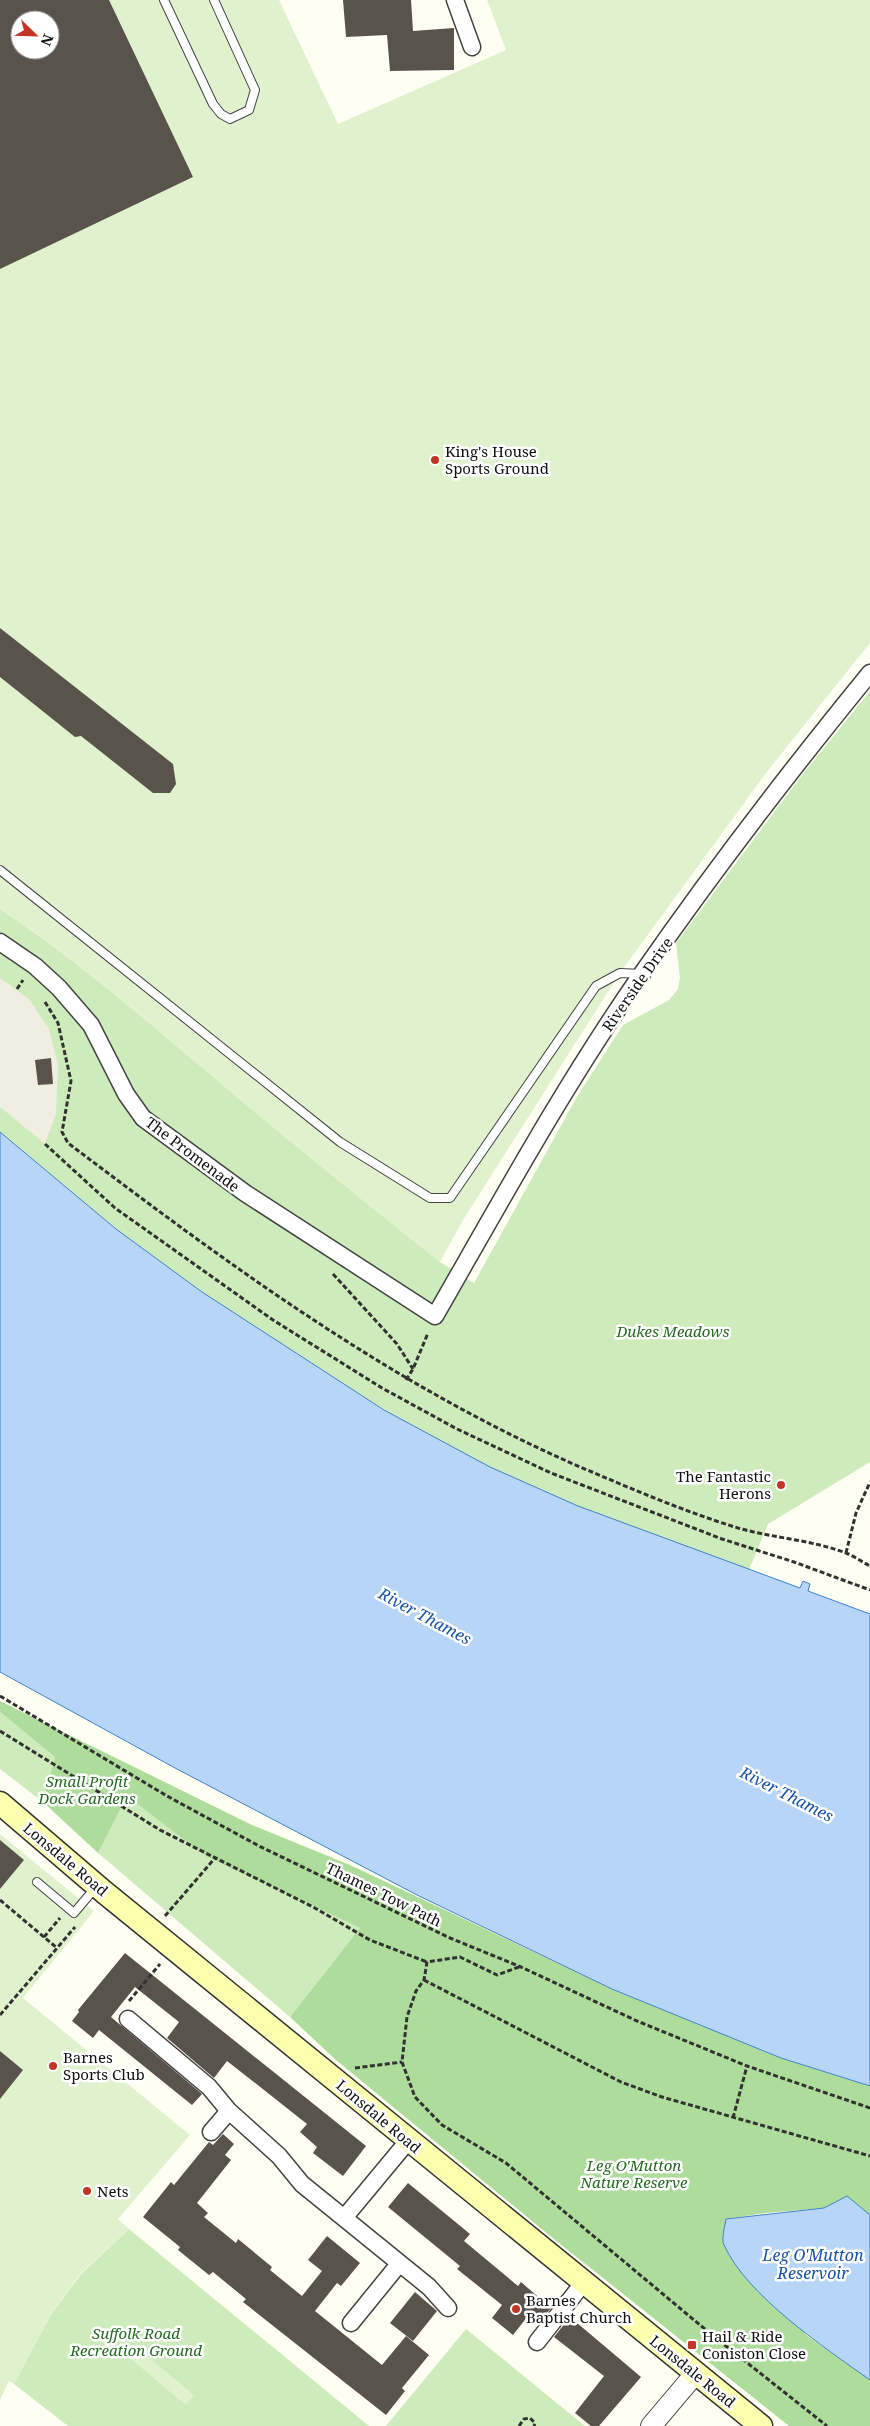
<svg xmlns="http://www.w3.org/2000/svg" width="870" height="2426" font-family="'Noto Serif',serif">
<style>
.green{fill:#cdebbb}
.forest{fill:#aedc9a}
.pitch{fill:#e0f2cd;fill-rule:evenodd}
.plaza{fill:#f0eee1}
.water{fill:#b7d6f7;stroke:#3d80cf}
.building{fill:#59534c;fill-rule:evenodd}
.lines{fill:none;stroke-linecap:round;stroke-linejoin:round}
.service-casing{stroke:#434343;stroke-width:10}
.minor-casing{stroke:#434343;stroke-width:19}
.tertiary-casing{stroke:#434343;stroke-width:22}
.secondary-casing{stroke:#323232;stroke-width:25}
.path{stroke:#323232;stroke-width:3;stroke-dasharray:5 2.5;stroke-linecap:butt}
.service{stroke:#fff;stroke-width:8}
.minor{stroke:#fff;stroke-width:16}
.tertiary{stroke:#fff;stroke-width:20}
.secondary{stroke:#fcffae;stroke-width:22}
.poi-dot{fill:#c33425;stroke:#fff;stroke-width:2}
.labels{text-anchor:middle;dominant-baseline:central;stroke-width:5;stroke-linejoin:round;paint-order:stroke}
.poi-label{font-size:15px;fill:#101010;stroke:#fff;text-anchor:start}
.street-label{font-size:15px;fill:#101010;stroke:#fff}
.park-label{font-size:15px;font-style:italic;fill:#236a1e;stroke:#fff}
.water-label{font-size:16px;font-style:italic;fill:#1652a5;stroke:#fff}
</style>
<rect width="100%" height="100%" fill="#fffef3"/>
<path class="green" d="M870,691V1462L768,1524L749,1570C661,1538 572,1508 488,1466C358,1400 234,1318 118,1231C77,1200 39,1165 0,1132V909C84,965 160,1032 237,1097C304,1153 372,1207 440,1262L474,1283L578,1095L623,1025L669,1000L678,989L680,978L676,943L799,779Z
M0,1712L55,1757L43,1802L0,1769Z
M127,1795L207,1857L360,1928L290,2017L98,1853Z
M129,2229L369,2426H68L14,2384L50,2316L81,2274Z
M466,2329L585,2426H386Z"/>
<path class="forest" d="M0,1701L252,1825L350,1865L612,1989L781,2058L870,2086V2215L847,2196L824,2208L765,2213L726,2219L806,2335L870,2380V2426H789L549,2235L336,2060L290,2017L360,1928L207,1857L127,1796L98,1853L43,1802L55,1757L0,1712Z"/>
<path class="pitch" d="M0,0H279L338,124L506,50L487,0H870V643L766,773L620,973L463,1220L440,1262C372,1207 304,1153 237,1097C160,1032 84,965 0,909ZM20,20H50V50H20Z
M0,1834L94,1911L23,1998L190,2135L118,2219L129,2229L80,2274L50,2316L14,2384L9,2381L0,2400Z
M134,2345L194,2395L186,2405L126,2355Z"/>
<path class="plaza" d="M0,978L29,999L49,1029L58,1064L56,1114L45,1144L0,1107Z"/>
<path class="water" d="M0,1132L116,1229L202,1292L384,1410L490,1467L578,1506L800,1588L803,1581L810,1584L808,1591L870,1614V2086L781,2058L612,1989L417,1895L175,1768L0,1672Z
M847,2196L870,2215V2380C825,2348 747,2296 724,2245C721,2239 725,2226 726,2219L824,2208Z"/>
<path class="building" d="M0,0H109L193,177L0,269ZM20,20H50V50H20Z
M343,0H411L413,31L454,28V70L390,71L387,35L346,37Z
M0,628L173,764L176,784L170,793H153L81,736L75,737L0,677Z
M51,1058L53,1084L38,1085L35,1060Z
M0,1840L24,1860L0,1889Z
M125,1953L366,2146L343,2176L313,2153L317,2147L300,2132L307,2124L259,2086L227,2061L214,2078L167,2038L179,2022L135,1987L111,2017L202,2094L192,2105L99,2030L93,2038L72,2021L79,2012L78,2010Z
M0,2051L23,2070L0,2099Z
M223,2134L234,2144L225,2155L231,2160L197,2203L208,2213L204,2217L236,2243L238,2239L272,2267L270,2270L302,2296L322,2271L308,2260L327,2236L360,2263L341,2286L337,2283L315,2311L382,2365L406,2336L429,2355L402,2388L405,2391L386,2415L243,2302L246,2299L213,2272L209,2275L178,2250L180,2247L143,2217L171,2182L174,2185L209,2142L213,2145Z
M408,2183L470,2234L464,2241L518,2286L521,2282L551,2308L538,2324L528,2316L513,2335L492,2318L502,2305L457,2269L460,2266L388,2207Z
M415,2292L437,2311L413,2341L390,2323Z
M570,2317L641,2377L599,2426H591L575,2413L604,2376L554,2337Z"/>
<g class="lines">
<g class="service-casing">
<path id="service" d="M164,0L213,104L221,114L230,119L249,110L255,90L214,0
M0,870L340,1142L430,1198H450L596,986L620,973L642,974
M37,1882L74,1913L96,1887"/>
</g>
<g class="minor-casing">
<path id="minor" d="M455,0L472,47
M0,942L35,966L59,988L91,1025L126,1094L143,1118L245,1193L435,1316C501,1201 565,1084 641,975C713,871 790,771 870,673
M128,2019L209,2087L229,2111
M211,2132L229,2111L279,2156L302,2184L344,2218L408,2141
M344,2218L429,2287L448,2308
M351,2323L399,2264
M537,2342L584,2282"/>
</g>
<g class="tertiary-casing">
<path id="tertiary" d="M651,2426L695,2374"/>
</g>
<g class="secondary-casing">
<path id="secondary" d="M0,1803L104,1892L761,2426"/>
</g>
<path class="path" d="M17,989L23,980
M45,1002L58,1023L71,1081L62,1132L68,1143C233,1268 400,1391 592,1472C639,1492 689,1513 738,1528C773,1538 812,1540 846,1553C854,1556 862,1562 870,1566
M45,1144L115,1208L273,1320L382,1388L457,1429L551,1473L722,1539L794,1562L870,1590
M333,1274L397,1344L413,1369
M406,1380L413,1369L428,1333
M846,1553L856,1513L870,1482
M0,1696L167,1796L259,1846L450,1938L521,1967L637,2021L747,2066L870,2108
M0,1731L160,1830L313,1907L370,1940L427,1962
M0,1900L57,1948
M165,1916L215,1858
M44,1937L60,1918
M519,1967L497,1975L460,1957L427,1962L424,1980L416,1991L407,2017L402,2062L415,2097L442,2125L506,2163L712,2335L827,2426
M424,1980L621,2082L662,2097L870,2156
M129,2001L160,1964
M0,2015L75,1927
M355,2068L402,2062
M733,2118L747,2066
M519,2426L524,2419L530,2418L535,2423L534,2426"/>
<use href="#service" class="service"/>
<use href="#minor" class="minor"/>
<use href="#tertiary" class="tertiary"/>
<use href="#secondary" class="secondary"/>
</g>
<g class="poi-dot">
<circle cx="435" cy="460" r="5"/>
<circle cx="781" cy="1485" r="5"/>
<circle cx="53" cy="2066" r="5"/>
<circle cx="87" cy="2191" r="5"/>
<circle cx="516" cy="2309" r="5"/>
<rect x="687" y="2340" width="10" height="10" rx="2.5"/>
</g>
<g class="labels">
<g class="poi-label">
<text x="445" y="451">King's House<tspan x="445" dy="17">Sports Ground</tspan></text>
<text x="771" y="1476" text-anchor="end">The Fantastic<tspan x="771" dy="17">Herons</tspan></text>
<text x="63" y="2057">Barnes<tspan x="63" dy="17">Sports Club</tspan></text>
<text x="97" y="2191">Nets</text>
<text x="526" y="2300">Barnes<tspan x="526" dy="17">Baptist Church</tspan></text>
<text x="702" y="2336">Hail &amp; Ride<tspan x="702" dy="17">Coniston Close</tspan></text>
</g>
<g class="street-label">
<text transform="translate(637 984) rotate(-55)">Riverside Drive</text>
<text transform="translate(193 1154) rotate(37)">The Promenade</text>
<text transform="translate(66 1859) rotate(40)">Lonsdale Road</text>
<text transform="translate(384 1894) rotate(26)">Thames Tow Path</text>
<text transform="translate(379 2116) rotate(40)">Lonsdale Road</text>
<text transform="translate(693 2371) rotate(39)">Lonsdale Road</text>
</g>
<g class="park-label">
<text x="673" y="1331">Dukes Meadows</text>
<text x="87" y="1781">Small Profit<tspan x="87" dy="17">Dock Gardens</tspan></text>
<text x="634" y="2165">Leg O'Mutton<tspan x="634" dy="17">Nature Reserve</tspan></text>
<text x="136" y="2333">Suffolk Road<tspan x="136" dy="17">Recreation Ground</tspan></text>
</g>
<g class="water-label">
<text transform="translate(425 1616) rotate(28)">River Thames</text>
<text transform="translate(787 1794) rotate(27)">River Thames</text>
<text x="813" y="2255">Leg O'Mutton<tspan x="813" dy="18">Reservoir</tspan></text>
</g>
</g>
<g transform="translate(35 35) rotate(113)"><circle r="24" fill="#ffffff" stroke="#9f9f9f"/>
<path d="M0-4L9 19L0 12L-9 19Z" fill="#c33425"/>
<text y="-8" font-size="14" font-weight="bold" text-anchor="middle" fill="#101010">N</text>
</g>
</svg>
